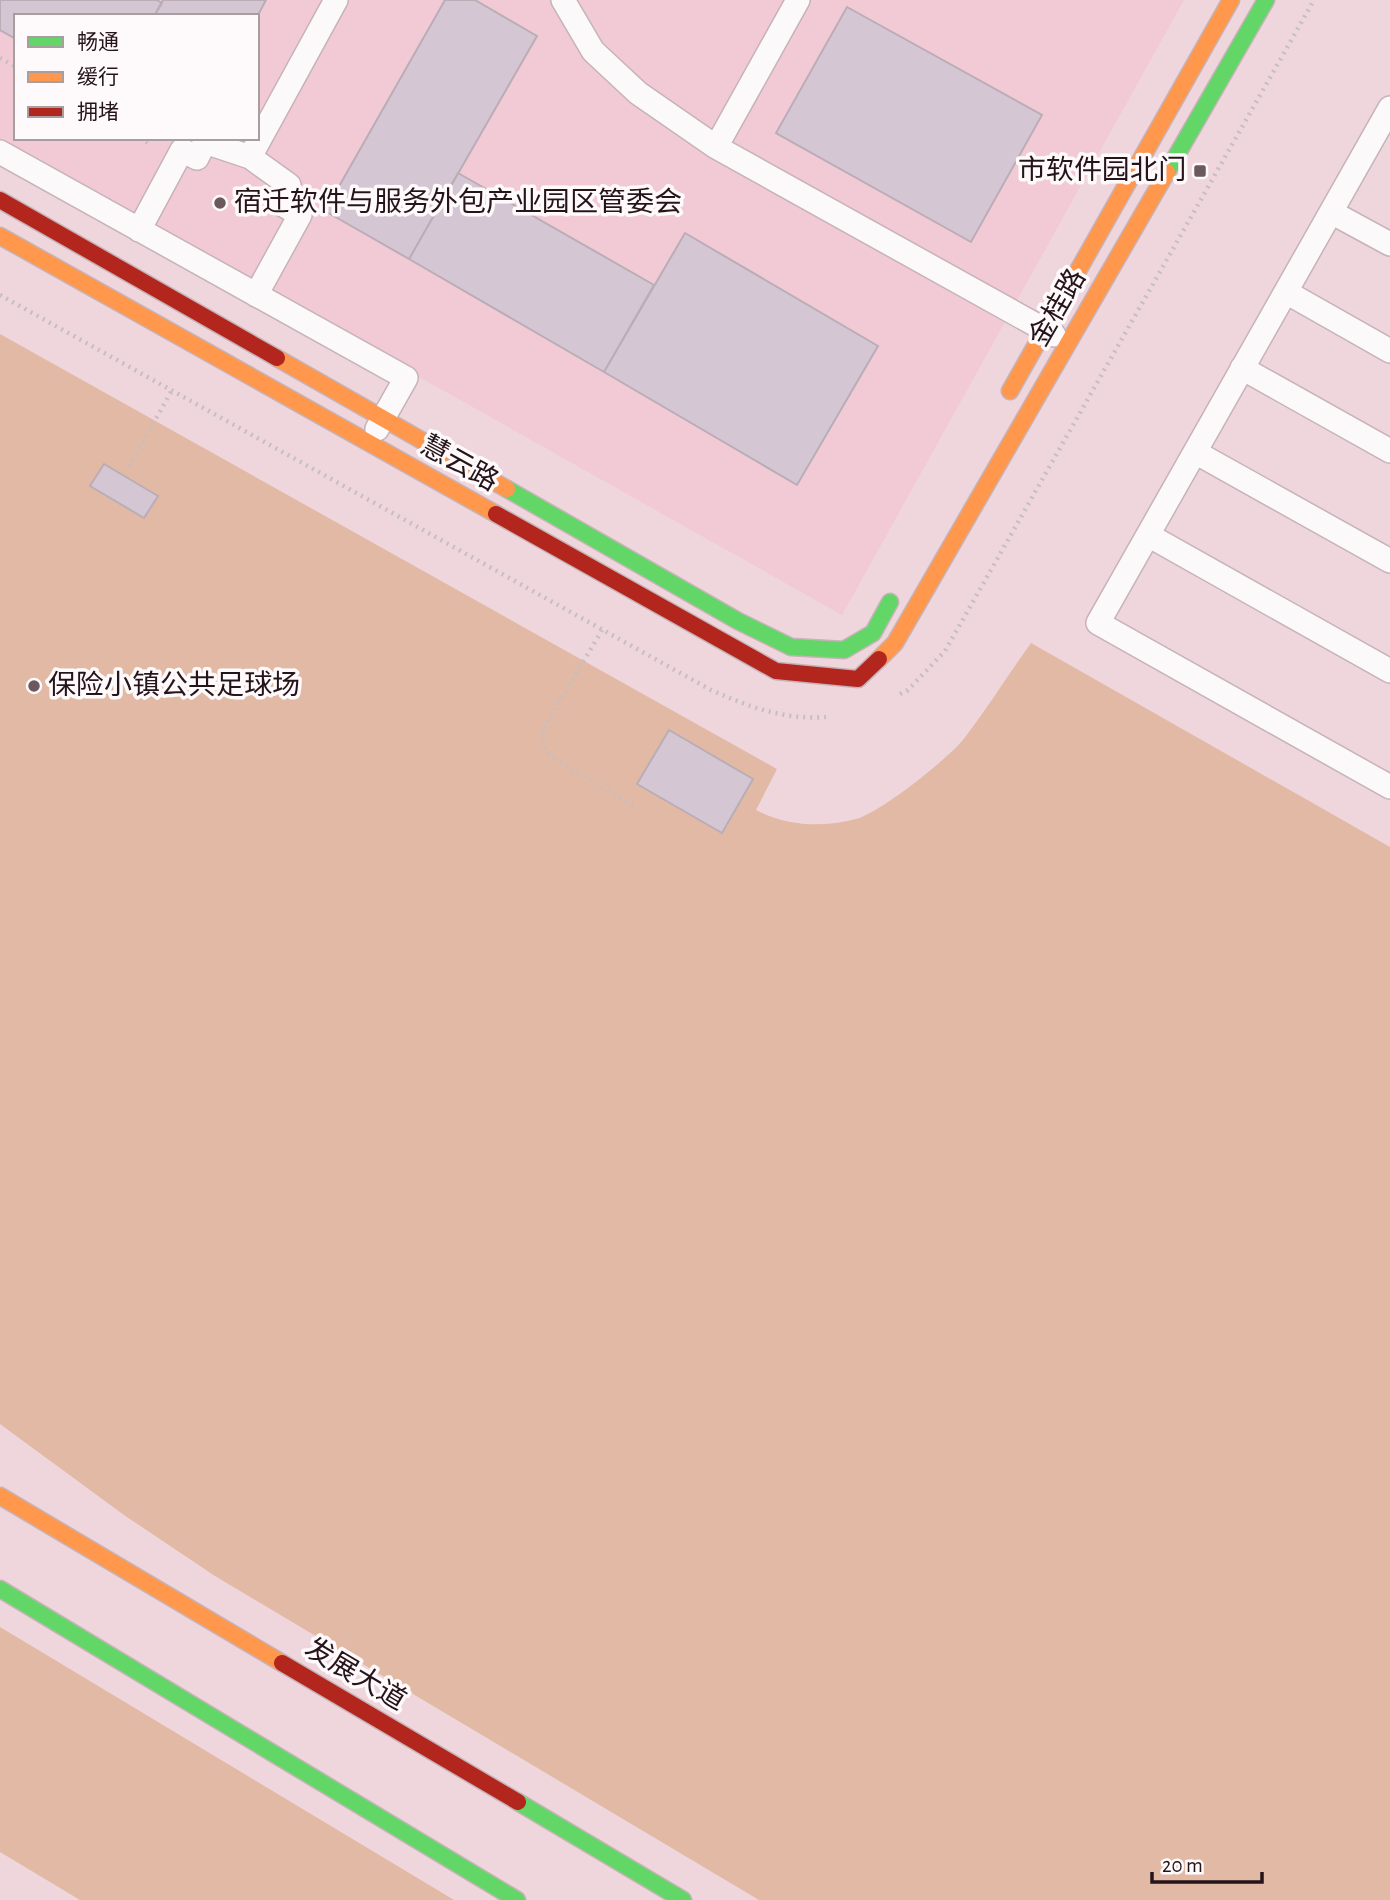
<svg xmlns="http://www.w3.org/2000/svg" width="1390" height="1900" font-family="'Alegreya Sans','Noto Sans SC',sans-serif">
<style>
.built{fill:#f2cad5;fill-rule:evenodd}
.green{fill:#e1b9a4}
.building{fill:#d5c6d4;stroke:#baadb6;stroke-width:2}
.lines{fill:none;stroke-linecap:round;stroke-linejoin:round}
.lane-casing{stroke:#c6b3b8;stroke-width:26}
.fast-casing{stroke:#c6b3b8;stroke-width:19}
.slow-casing{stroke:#c6b3b8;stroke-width:19}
.jam-casing{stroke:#c6b3b8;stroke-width:19}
.path{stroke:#c7bec0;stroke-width:4.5;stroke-dasharray:2 5;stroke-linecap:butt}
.lane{stroke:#fcf9fa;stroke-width:23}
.fast{stroke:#63d668;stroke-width:16}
.slow{stroke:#ff974d;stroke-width:16}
.jam{stroke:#b3261e;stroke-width:16}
.poi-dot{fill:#6b595e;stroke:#fef9fa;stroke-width:2.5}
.labels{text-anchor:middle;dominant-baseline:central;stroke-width:7;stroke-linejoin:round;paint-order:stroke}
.poi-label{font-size:28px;fill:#25151a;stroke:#fef9fa;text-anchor:start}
.street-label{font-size:28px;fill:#25151a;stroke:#fef9fa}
</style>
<rect width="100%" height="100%" fill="#eed6dc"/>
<path class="built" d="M0,0H1184L842,615L0,141ZM16,16H257V138H16Z"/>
<path class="green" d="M0,334L777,769L756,810C787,826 822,828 856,819C880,813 946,760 963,740C987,709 1008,675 1031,643L1390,847V1900H759L215,1576L124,1515L0,1424Z
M0,1627L454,1900H80L0,1852Z"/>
<path class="building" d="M0,0H157L162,3L154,16H16V39L0,30Z
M163,0H266L257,17L154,16Z
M445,0H475L537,36L409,259L325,211Z
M847,7L1042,115L971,242L776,133Z
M458,173L654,285L604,372L409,259Z
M685,233L878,346L797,485L604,372Z
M104,464L158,496L144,518L90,486Z
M669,730L753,779L722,833L637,784Z"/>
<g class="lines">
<g class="lane-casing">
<path id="lane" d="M563,0L593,51L638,93L716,147L1054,335
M1390,108L1098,623L1390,787
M716,147L798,0
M0,152L406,378L377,429
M250,157L336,0
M1331,212L1390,244
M139,230L182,150L197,158L205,142L250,157L289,185L280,203L300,215L256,295
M1286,292L1390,351
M1242,368L1390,451
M1195,452L1390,561
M1148,535L1390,671"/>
</g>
<g class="fast-casing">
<path id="fast" d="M1167,172L1266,0
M507,489L738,621L791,647L844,650L873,633L890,602
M0,1589L517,1900
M518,1802L683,1900"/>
</g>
<g class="slow-casing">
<path id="slow" d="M0,236L496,514
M277,358L507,489
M1010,391L1231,0
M879,659L895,643L1167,172
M0,1496L282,1663"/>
</g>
<g class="jam-casing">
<path id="jam" d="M0,200L277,358
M496,514L776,671L858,679L879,659
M282,1663L518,1802"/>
</g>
<path class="path" d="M0,58L16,67
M140,138L151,145
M0,295L711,690C749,707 784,720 826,717
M129,467L172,390
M602,630L544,728C541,741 543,749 554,758L634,806
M900,694L908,690L945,651L1314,0"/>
<use href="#lane" class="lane"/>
<use href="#fast" class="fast"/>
<use href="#slow" class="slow"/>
<use href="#jam" class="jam"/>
</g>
<g class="poi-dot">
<rect x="1193" y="164" width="14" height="14" rx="3.5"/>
<circle cx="220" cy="203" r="7"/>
<circle cx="34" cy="686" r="7"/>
</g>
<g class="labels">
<g class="poi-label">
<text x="1186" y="171" text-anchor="end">市软件园北门</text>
<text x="234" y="203">宿迁软件与服务外包产业园区管委会</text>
<text x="48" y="686">保险小镇公共足球场</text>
</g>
<g class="street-label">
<text transform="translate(1058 308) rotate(-60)">金桂路</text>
<text transform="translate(459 464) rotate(29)">慧云路</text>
<text transform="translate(355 1675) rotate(31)">发展大道</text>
</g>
</g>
<rect x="14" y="14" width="245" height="126" fill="#fef9fa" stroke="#a79ea0" stroke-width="2"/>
<rect x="28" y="37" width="35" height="10" fill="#63d668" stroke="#a79ea0" stroke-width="2"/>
<text x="77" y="49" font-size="21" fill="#25151a">畅通</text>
<rect x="28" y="72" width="35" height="10" fill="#ff974d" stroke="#a79ea0" stroke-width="2"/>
<text x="77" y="84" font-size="21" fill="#25151a">缓行</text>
<rect x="28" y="107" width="35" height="10" fill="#b3261e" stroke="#a79ea0" stroke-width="2"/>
<text x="77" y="119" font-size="21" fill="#25151a">拥堵</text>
<path d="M1152 1872v10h110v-10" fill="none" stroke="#25151a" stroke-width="3.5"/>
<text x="1162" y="1872" font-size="21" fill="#25151a" stroke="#fef9fa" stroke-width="5" paint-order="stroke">20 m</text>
</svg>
